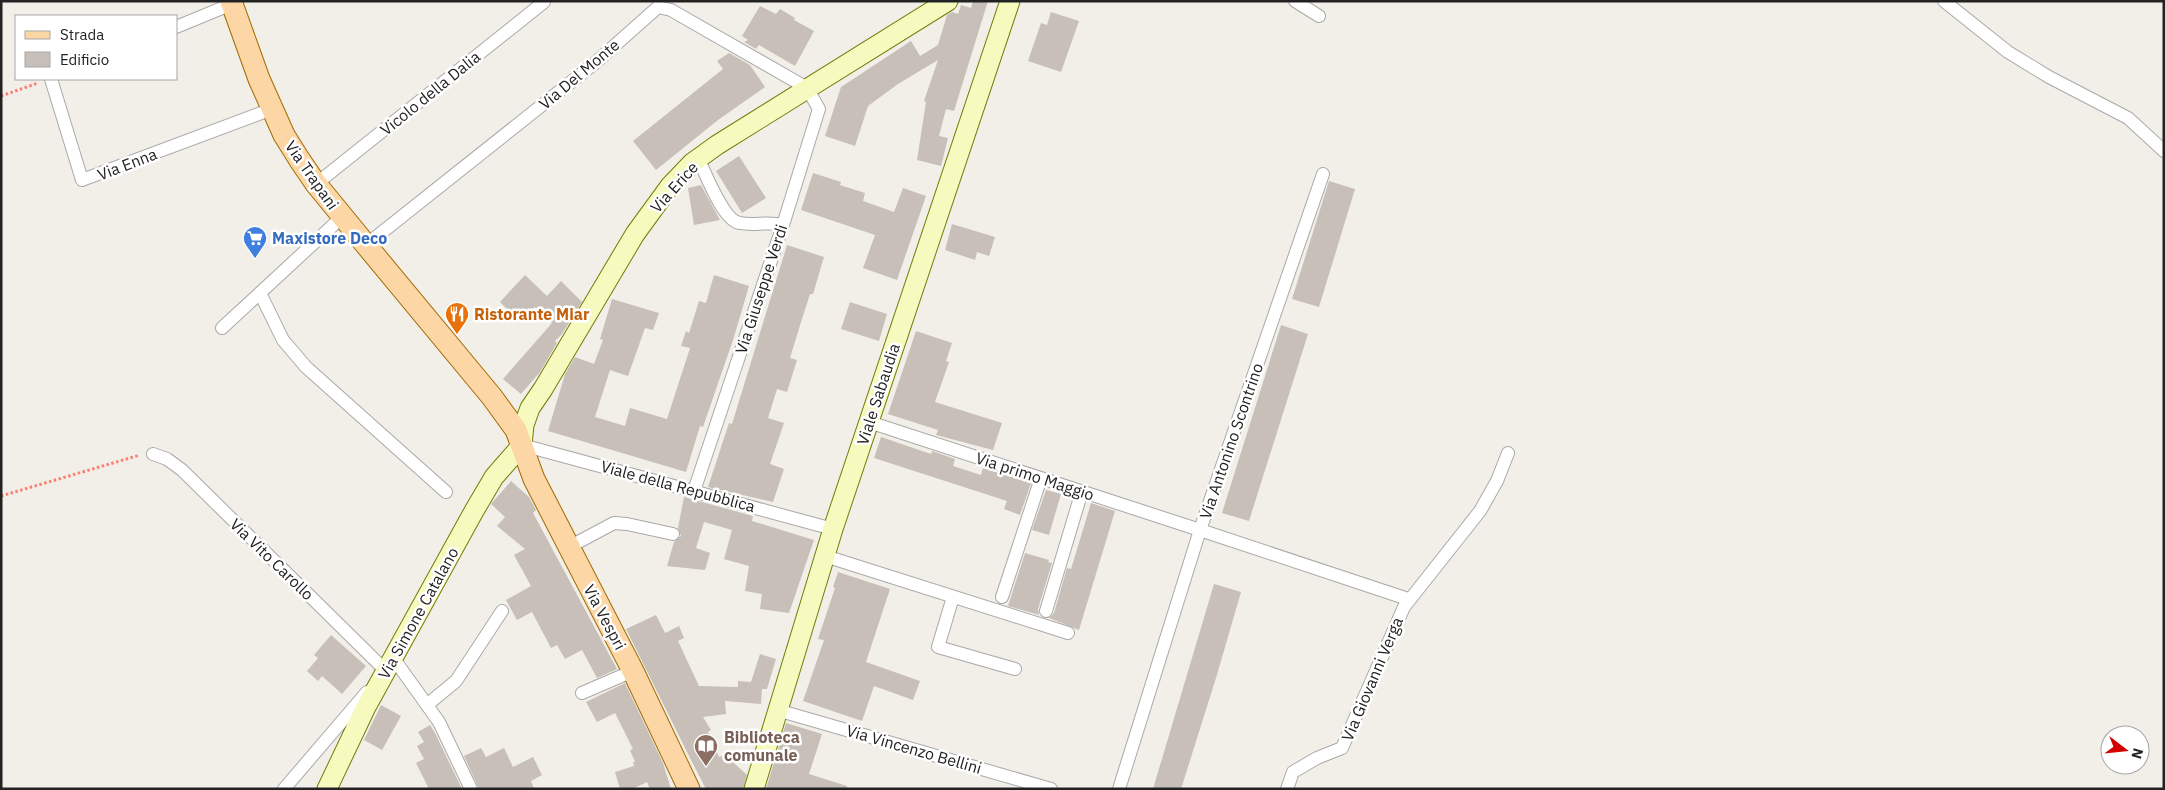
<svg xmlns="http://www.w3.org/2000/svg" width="2165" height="790" font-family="'IBM Plex Sans',sans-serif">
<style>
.building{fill:#c7bfb8}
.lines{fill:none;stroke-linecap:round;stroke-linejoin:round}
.street-casing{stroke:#a9a9a9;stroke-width:14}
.secondary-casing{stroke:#707d05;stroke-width:21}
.primary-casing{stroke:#a06b00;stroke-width:23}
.path{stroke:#fa8072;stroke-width:3;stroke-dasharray:2.5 2.5;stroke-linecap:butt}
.street{stroke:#fff;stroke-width:12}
.secondary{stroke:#f7fabf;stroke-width:19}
.primary{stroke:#fcd6a4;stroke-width:21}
.labels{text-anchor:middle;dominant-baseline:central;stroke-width:5;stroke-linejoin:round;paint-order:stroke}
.street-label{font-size:16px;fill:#222;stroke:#fff}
.shop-label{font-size:16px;font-weight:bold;fill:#366cbe;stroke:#fff;text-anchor:start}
.food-label{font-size:16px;font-weight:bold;fill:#c56008;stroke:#fff;text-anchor:start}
.education-label{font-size:16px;font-weight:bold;fill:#785e54;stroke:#fff;text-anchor:start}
</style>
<rect width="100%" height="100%" fill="#f2efe9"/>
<path class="building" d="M973,1H988L954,111L946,109L939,136L948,138L941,166L917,160L926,102L924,101L938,60L898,84L868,106L855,146L825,136L841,87L911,41L920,56L938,45L947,15L952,12L958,14L961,5L971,8Z
M760,6L776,14L780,9L795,18L794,20L814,31L795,66L759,45L756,49L744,42L748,40L742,36Z
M1051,12L1079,21L1061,72L1028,61L1041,23L1047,25Z
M729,53L750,65L765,87L718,120L656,170L633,141L723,69L717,61Z
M739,156L766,198L742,213L716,171Z
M813,173L841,182L840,185L865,193L863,201L894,212L903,188L926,196L897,280L863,268L875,235L801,210Z
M1329,181L1355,189L1319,307L1292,299Z
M701,185L720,220L694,225L688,188Z
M952,224L995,237L989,256L977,252L975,260L945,250Z
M787,245L824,257L813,294H810L801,322L790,358L797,360L787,392L777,389L768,418L784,423L770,464L784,469L773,502L708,487L729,423L732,424Z
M525,275L547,296L561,281L582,302L562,334L555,341L557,343L540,372L521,394L503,379L552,323L535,307L523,318L515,309L511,313L500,302Z
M714,275L749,286L734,337L703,427L700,426L686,472L548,431L565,374L575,357L594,364L603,340L600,339L612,299L659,313L653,330L645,328L628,376L610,370L595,417L625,426L630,408L667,419L690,348L681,346L686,331L689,333L699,301L706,303Z
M850,302L887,314L879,341L841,329Z
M1281,325L1308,334L1249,521L1222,513Z
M916,331L952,343L946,361L949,362L935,402L1002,423L993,450L936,435L938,430L888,414Z
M881,437L931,454L932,451L955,459L953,466L981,475L983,468L1031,483L1020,515L1004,509L1007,501L874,458Z
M511,481L529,497L536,510L533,513L617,669L597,678L582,650L565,659L557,645L551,648L532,612L517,620L506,600L531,586L514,555L525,549L497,526L505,517L491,504Z
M1046,490L1061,494L1049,535L1032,530Z
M684,497L753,516L752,521L814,540L789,613L760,609L762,594L745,591L749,566L724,559L732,530L704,522L696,548L710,553L705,570L667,566L674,542L681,536L678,528Z
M1091,503L1115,511L1079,630L1049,618L1054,613L1067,568L1071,569Z
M1025,553L1049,560L1048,562L1052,563L1038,609L1039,615L1008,606Z
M838,572L890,589L866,662L920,681L913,700L874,686L862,721L803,701L824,640L818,639L835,588L833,587Z
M1214,584L1241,592L1216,678L1181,789H1153Z
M656,615L665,633L679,626L684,638L678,641L699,686L738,687V681L751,682L760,654L776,659L767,689H762L761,704L725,701L726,714L703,717L711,730L708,732L719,757L729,753L734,763L747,775L743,789H706L690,758L626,629Z
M331,635L366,666L342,694L322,676L318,681L307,671L318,658L314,655Z
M625,683L663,763L671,789H650L647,782L632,789H620L615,772L634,766L633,762H635L630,750L633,749L615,713L597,722L586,702Z
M381,705L401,716L382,750L364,740Z
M786,723L822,734L809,774L847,786V789H766Z
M430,725L435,733L462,789H429L416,763L424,759L417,746L424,742L418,732Z
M481,748L486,757L504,748L513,767L533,757L542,775L531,781L534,789H479L464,756Z"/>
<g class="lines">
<g class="street-casing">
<path id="street" d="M1295,1L1319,16
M1944,1L2008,52L2049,77L2128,118L2164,151
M176,27L232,4
M51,79L82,180L272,109
M698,158C706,174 723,221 740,223C754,226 768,221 783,225
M316,184L544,2
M366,245L595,63L658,7L671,10L807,88L819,109L783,225L694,491
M260,293L283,340L306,367L446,492
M222,328L342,217
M869,422L1200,530L1408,599
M522,445L833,529
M153,454L167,459L182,470L386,671L382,675
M569,547L614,523L627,524L673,534
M825,556L1068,633
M953,597L938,647L1015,669
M1002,597L1041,478
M1046,611L1082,491
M394,659L439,722L471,789
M582,693L633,671
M428,704L456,681L502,611
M777,710L1051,789
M284,789L367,692
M1119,789L1200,530L1323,174
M1287,789L1293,772L1317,758L1342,748L1404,607L1480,511L1497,481L1508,453"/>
</g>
<g class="secondary-casing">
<path id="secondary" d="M327,789L366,707L474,511L494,477L522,445L524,425L530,408L543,389L635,234L670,186L692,163L717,145L948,1
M754,789L833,529L1010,1"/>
</g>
<g class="primary-casing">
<path id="primary" d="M231,1L259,79L284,135L299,159L316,184L366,245L492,397L516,430L534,479L633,671L689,789"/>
</g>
<path class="path" d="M1,96L38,83
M1,496L140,455"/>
<use href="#street" class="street"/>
<use href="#secondary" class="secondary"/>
<use href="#primary" class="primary"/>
</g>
<defs>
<g id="supermarket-pin" transform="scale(1.25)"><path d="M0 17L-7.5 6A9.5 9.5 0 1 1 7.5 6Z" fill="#3f7fe0" stroke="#fff"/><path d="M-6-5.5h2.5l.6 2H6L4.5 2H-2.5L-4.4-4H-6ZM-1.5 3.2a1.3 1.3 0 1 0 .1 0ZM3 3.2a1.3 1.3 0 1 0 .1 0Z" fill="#fff"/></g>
<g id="restaurant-pin" transform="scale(1.25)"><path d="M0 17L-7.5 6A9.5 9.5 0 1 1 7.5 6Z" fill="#e8710a" stroke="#fff"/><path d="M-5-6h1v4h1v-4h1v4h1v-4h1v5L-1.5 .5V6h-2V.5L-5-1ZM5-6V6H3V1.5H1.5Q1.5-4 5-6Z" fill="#fff"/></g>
<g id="library-pin" transform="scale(1.25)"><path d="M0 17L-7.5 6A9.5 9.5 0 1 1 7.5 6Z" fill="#8d6e63" stroke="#fff"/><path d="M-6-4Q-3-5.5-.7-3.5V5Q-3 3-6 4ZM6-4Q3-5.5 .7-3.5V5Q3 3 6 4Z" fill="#fff"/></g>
</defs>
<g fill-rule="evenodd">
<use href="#supermarket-pin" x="255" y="238"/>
<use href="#restaurant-pin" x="457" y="314"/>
<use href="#library-pin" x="706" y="746"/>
</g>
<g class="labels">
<g class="street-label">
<text transform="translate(579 74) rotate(-40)">Via Del Monte</text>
<text transform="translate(430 93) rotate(-39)">Vicolo della Dalia</text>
<text transform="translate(127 164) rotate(-21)">Via Enna</text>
<text transform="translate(312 175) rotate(55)">Via Trapani</text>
<text transform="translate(674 187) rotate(-48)">Via Erice</text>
<text transform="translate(761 289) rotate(-72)">Via Giuseppe Verdi</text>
<text transform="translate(878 394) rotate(-72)">Viale Sabaudia</text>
<text transform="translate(1231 441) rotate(-71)">Via Antonino Scontrino</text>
<text transform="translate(1035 476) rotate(18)">Via primo Maggio</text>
<text transform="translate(678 486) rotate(15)">Viale della Repubblica</text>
<text transform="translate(272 559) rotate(44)">Via Vito Carollo</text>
<text transform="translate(418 613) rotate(-61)">Via Simone Catalano</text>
<text transform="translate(605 617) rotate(62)">Via Vespri</text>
<text transform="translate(1372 679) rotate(-67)">Via Giovanni Verga</text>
<text transform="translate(914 749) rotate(16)">Via Vincenzo Bellini</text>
</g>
<g class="shop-label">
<text x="272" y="238">Maxistore Deco</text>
</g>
<g class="food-label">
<text x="474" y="314">Ristorante Miar</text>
</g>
<g class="education-label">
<text x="724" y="737">Biblioteca<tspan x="724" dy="18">comunale</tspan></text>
</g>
</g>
<rect width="2165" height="790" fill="none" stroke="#222222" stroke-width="5"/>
<rect x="15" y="15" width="162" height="65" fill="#ffffff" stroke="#a7a7a7"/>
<rect x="25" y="31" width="25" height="8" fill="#fcd6a4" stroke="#a7a7a7"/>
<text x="60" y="40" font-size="15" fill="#222222">Strada</text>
<rect x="25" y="52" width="25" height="15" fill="#c7bfb8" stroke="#a7a7a7"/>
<text x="60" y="65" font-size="15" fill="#222222">Edificio</text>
<g transform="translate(2125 750) rotate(106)"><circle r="24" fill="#ffffff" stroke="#a7a7a7"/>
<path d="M0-4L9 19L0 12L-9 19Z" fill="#d40000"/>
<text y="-8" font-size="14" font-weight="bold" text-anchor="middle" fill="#222222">N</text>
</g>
</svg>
